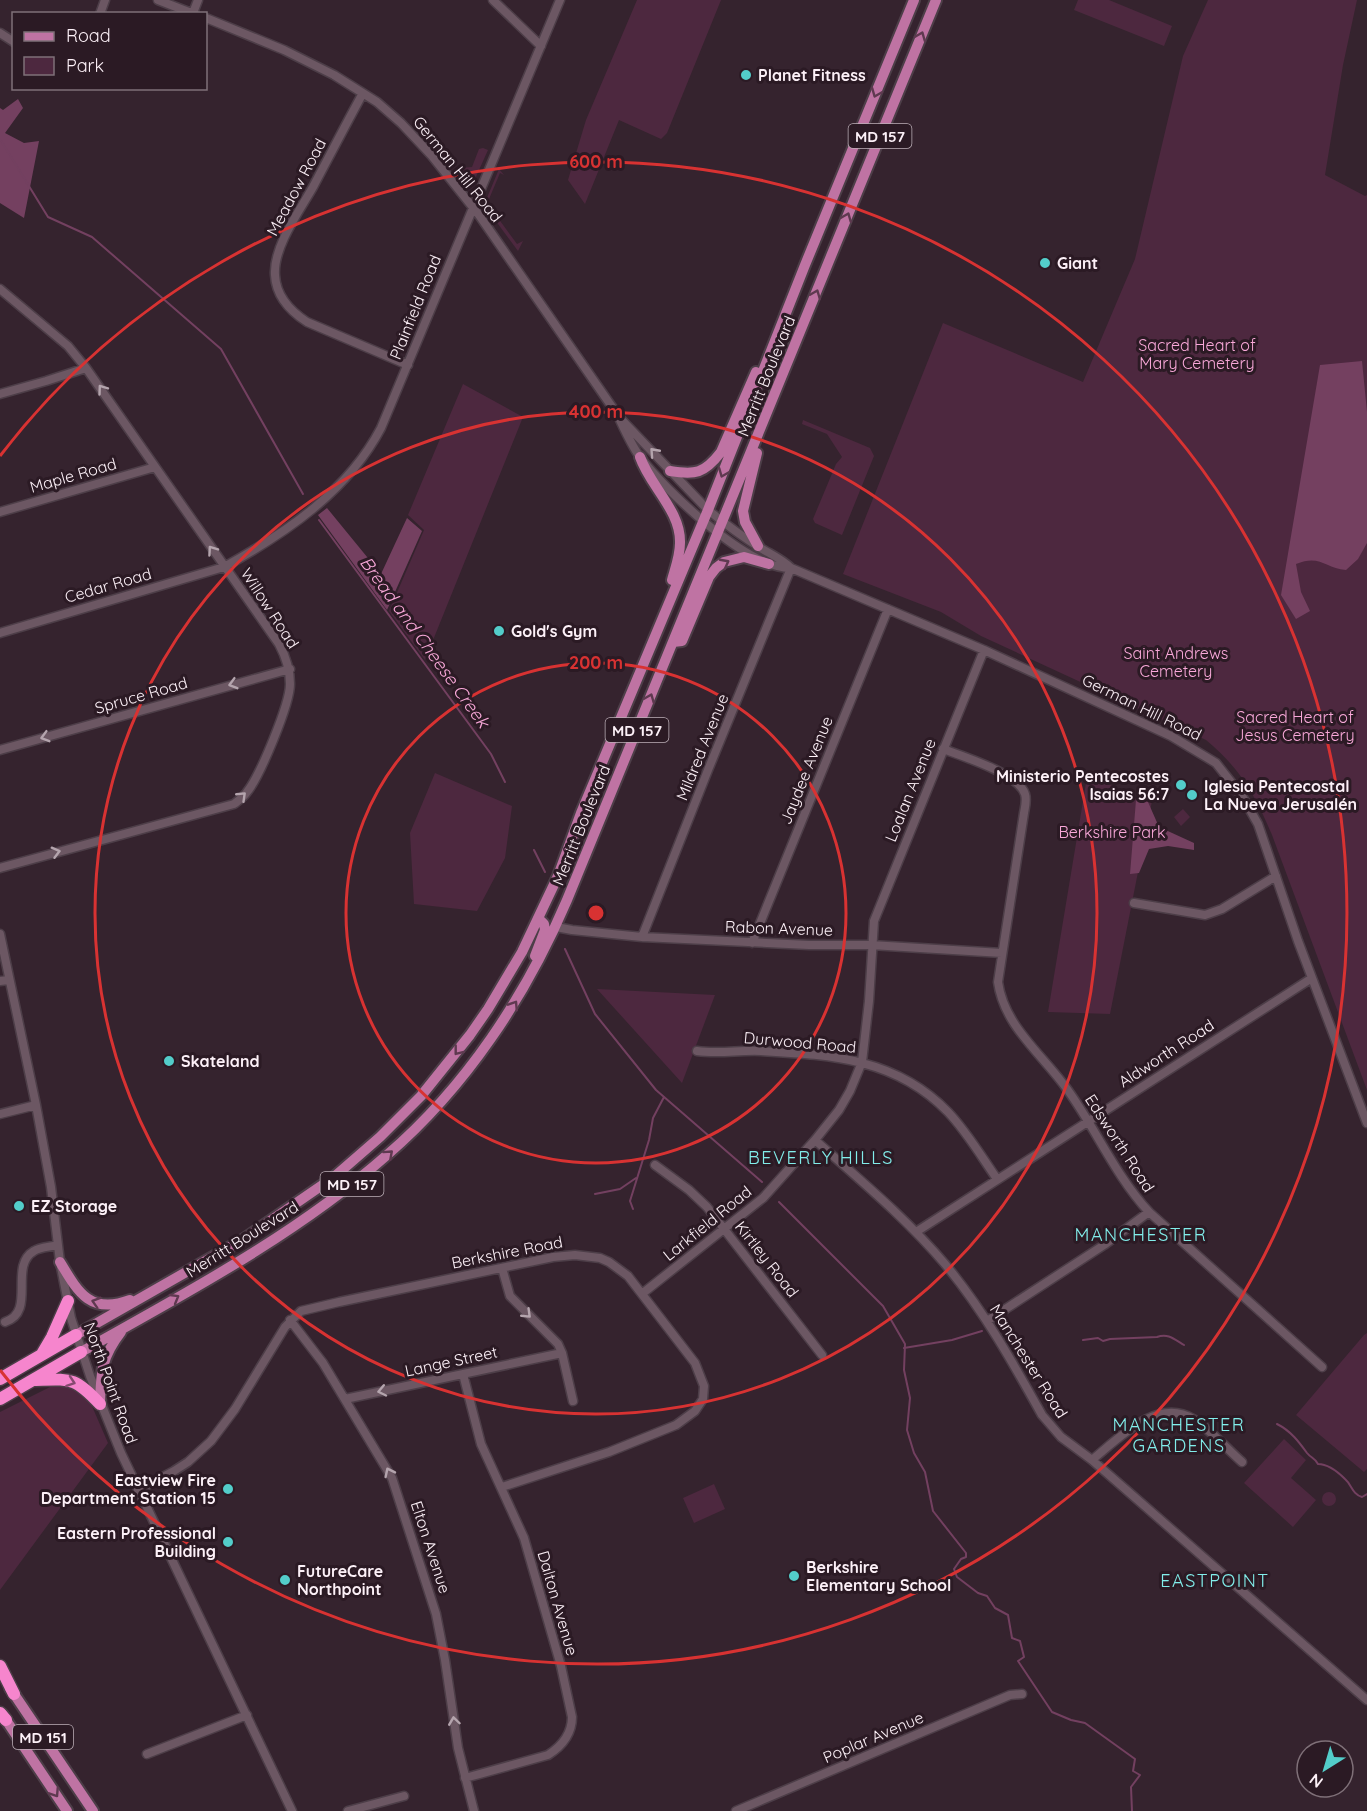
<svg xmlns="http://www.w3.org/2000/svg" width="1367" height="1811" font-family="Quicksand,sans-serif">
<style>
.green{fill:#4d283f}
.forest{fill:#744060}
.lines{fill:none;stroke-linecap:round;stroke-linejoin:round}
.stream{stroke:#734060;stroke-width:2}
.minor-casing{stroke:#4d3e48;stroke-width:11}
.major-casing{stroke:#4d3e48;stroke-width:14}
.highway-casing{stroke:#4d3e48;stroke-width:15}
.minor{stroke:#6c5763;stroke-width:8}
.major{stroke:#bf73a3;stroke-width:10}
.highway{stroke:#f685cd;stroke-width:12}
.oneway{stroke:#5f3950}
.oneway2{stroke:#b4a4ad}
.oneway3{stroke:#864a70}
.ring{fill:none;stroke:#d83232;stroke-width:3}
.poi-dot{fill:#53cdca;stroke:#2b1a24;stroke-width:2}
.labels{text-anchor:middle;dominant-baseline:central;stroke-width:6;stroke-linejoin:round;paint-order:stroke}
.shield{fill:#2b1a24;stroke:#bdb0b8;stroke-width:1.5}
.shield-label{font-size:15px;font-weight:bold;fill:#fcf0f7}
.poi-label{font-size:16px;font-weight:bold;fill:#fcf0f7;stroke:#2b1a24;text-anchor:start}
.street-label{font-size:16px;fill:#fcf0f7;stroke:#2b1a24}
.park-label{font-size:16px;fill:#f9a8d9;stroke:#2b1a24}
.water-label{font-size:18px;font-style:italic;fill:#f9a8d9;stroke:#2b1a24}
.neighbourhood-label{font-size:18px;letter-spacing:1.5px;fill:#82eeeb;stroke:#2b1a24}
.centre{fill:#d83232;stroke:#2b1a24;stroke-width:3}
.ring-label{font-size:18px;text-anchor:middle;font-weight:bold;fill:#d83232;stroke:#2b1a24;stroke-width:6;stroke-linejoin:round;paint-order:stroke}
</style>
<rect width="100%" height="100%" fill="#35232e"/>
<path class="green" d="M637,0H721L667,133L661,139L619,120L585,204L568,180L586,120Z
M1078,0H1109L1172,26L1164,46L1074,10Z
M1208,0H1357L1343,65L1325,175L1365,196L1367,195V1090L1272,835C1255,795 1240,768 1206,740L981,636L941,612L843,574L943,323L1083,382L1135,259L1183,56Z
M483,148L488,150L475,179L470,182L466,180L458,170L460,168L472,167L479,149Z
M499,169L504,175L500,173L489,199L490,207L517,244L523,241L518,251L484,205Z
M463,384L523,417L425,660L389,611L424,530L408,515Z
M803,420L870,448L874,456L842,535L815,523L813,519L836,464L842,457L827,434L802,424Z
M435,773L512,806L505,858L477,911L414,904L410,833Z
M1087,777L1113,786V795L1152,801L1110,1014L1048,1012Z
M1183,809L1190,817L1181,826L1174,817Z
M597,989L715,995L682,1083Z
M1367,1333V1469L1364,1472L1296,1415L1364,1335Z
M65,1382L88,1397L108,1443L0,1590V1412L52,1386Z
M1284,1439L1306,1460L1291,1478L1316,1500L1293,1527L1244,1483Z
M714,1484L725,1509L694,1523L683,1498Z
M1322 1499a7 7 0 1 1 14 0a7 7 0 1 1-14 0Z"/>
<path class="forest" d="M18,99L23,108L5,133L24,143L39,141L24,218L0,203V108L3,110Z
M1362,361L1367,412V543L1358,559L1346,570C1325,568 1320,554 1296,564L1301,592L1310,611L1296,619L1281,595L1320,365Z
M327,508L381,574L407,518L422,531L387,610L318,515Z
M1136,800L1148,802L1159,827L1194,843V850L1168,846L1149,849L1139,873L1130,874Z"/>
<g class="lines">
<path class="stream" d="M0,139L48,217L92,237L221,349L303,494
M319,520L491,754L505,782
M534,850L545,872
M565,949L595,1014L656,1090L762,1182
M595,1194L620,1189L636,1178
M779,1202L883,1306L905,1344L904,1370L910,1398L907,1430L914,1453L925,1472L933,1511L966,1553V1557L961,1559L954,1569L957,1577L978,1593L987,1596L995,1608L1008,1615L1012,1638L1020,1641L1024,1657L1018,1661L1052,1712L1071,1720L1085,1723L1135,1759L1133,1771L1140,1775L1131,1787L1132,1811
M633,1209L630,1201L649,1140L653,1118L664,1097
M1083,1340L1098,1338L1103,1341L1110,1339L1157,1337C1168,1333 1174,1339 1184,1345
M904,1348L952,1340L982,1331
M1277,1424C1291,1431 1299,1442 1307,1453C1311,1458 1315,1458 1318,1464C1327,1464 1338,1472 1345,1479C1352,1485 1352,1494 1362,1497L1367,1494"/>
<g class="minor-casing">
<path id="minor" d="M158,0L194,14
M493,0L541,46
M193,13L198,0
M100,14L105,0
M206,18L284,50L334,75L377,102L401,123L432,156L479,215L619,417L708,510C724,523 741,536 759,547C770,554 782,559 791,568L984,650L1171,736L1216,763L1242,796L1258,824L1298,941L1367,1123
M0,33L14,42
M363,93C346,124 330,155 313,187C300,210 273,247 275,275C276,296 290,311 307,322L408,365
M0,289L68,346L86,368L279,644C286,657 290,669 290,684C290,704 260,776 247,792C244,797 239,800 234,804L0,868
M0,394L46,381L86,368
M620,420C626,433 632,446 640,457C666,491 747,569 791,568
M0,512L155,467
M0,633L224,567C286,533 348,491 381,428L560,0
M943,749C962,756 1019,774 1025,794C1027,800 1025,807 1024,813L998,982C1004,1026 1042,1054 1067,1089C1096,1129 1115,1175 1149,1212L1322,1367
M0,750L290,669
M1134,903L1205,915L1222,909L1276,876
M556,927L572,930L642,937L809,945H871L1002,953
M0,934L36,1105L51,1187L60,1262L71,1318L90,1376L121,1453L292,1811
M642,937L708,770L791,568
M752,943L888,609
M0,981L9,980
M697,1051C719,1054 739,1050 761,1051C831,1055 896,1058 948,1112C967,1132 981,1156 997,1179
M0,1114L36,1105
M815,1140C860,1180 907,1219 945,1264C984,1311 1013,1363 1042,1415L1061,1437L1092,1460L1367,1700
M655,1165L689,1190L707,1207L822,1355
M916,1232L1312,978
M502,1268L510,1296L558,1344L562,1353L573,1401
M643,1293L763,1198L815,1140L839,1110L850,1091L862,1062L869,1001L874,921L984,650
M290,1320L323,1363L392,1478L436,1614L445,1660L458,1748L474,1811
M987,1321L1104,1245L1149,1212
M5,1322C37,1312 8,1266 34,1251C40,1247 50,1247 57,1245
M463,1374L481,1444L524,1538L561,1666L572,1717C572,1734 562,1746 548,1755L465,1778
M345,1399L562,1353
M1092,1460C1118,1439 1157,1397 1193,1419C1211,1430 1226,1448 1242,1462
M138,1490L174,1471L188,1462L211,1441L235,1409L285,1327L301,1311L339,1302L553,1257L575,1255L600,1258L609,1262L628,1276L695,1363L704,1386L703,1399L695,1411L676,1425L609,1452L502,1487
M147,1754L247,1715
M348,1811L404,1796
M736,1811L1010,1695L1022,1694"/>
</g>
<g class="major-casing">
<path id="major" d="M757,453L743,511L745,522L758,546
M640,457C650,486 681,511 680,543C680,556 675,569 672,580
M670,471C695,475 704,474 721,452L756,372
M673,642L682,641L709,577L716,568L724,562L744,557L769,564
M535,956L545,930L544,924L539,919
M60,1262C78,1292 90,1315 130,1300
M76,1335L244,1239L334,1177L380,1137L421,1096L470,1035L488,1009L522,952L558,876L581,813L708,510L805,265L914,0
M81,1352C186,1293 296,1235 387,1155C466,1087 526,996 567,900L936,0
M100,1404C101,1372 101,1358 121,1332
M10,1688L93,1811
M2,1714L67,1811"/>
</g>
<g class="highway-casing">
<path id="highway" d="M42,1354L52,1337L68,1301
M0,1379L76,1335
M36,1380C71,1379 75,1377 100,1404
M0,1399L81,1352
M0,1666L14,1694
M0,1713L6,1720"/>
</g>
<use href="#minor" class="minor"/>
<use href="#major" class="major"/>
<use href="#highway" class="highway"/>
</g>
<defs><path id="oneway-chevron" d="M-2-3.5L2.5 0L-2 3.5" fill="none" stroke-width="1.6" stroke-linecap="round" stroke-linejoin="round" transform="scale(1.5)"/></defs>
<g class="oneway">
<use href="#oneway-chevron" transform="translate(921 36) rotate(-68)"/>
<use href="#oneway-chevron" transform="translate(876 93) rotate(112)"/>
<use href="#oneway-chevron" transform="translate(847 217) rotate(-68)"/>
<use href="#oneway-chevron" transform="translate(816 294) rotate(-68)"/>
<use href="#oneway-chevron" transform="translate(723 473) rotate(112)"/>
<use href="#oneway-chevron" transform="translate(725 563) rotate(-28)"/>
<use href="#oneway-chevron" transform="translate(650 698) rotate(-68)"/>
<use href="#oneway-chevron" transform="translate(514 1005) rotate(-57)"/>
<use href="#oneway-chevron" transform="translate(458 1051) rotate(128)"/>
<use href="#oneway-chevron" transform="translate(389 1154) rotate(-42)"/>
<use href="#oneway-chevron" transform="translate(175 1298) rotate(-30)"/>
<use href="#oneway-chevron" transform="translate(96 1302) rotate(-163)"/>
<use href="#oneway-chevron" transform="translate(55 1793) rotate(57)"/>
</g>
<g class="oneway2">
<use href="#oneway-chevron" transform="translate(102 389) rotate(-126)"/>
<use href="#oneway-chevron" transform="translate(654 452) rotate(-132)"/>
<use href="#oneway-chevron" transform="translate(212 550) rotate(-125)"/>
<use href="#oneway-chevron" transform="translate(233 684) rotate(164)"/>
<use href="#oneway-chevron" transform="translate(45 737) rotate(164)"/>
<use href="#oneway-chevron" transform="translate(242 796) rotate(-44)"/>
<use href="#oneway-chevron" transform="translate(56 852) rotate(-15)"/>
<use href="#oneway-chevron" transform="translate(527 1314) rotate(44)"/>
<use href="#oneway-chevron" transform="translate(382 1391) rotate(168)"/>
<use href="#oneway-chevron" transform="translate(389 1472) rotate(-116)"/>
<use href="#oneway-chevron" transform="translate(454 1721) rotate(-98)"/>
</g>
<use class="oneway3" href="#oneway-chevron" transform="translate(71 1382) rotate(19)"/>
<g class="ring">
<circle cx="596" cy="913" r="250"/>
<circle cx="596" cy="913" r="501"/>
<path d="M0 456A751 751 0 1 1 0 1370"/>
</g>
<g class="poi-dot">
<circle cx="746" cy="75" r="6"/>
<circle cx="1045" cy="263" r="6"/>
<circle cx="499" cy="631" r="6"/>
<circle cx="1181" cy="785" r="6"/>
<circle cx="1192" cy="795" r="6"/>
<circle cx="169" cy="1061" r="6"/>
<circle cx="19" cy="1206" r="6"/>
<circle cx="228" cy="1489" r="6"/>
<circle cx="228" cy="1542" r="6"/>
<circle cx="794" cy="1576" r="6"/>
<circle cx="285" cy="1580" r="6"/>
</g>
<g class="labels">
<g class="shield">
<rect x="848.5" y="124" width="63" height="24" rx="4.5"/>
<rect x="605.5" y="718" width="63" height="24" rx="4.5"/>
<rect x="320.5" y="1172" width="63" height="24" rx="4.5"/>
<rect x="13" y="1725" width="60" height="24" rx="4.5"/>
</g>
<g class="shield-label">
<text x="880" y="136">MD 157</text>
<text x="637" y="730">MD 157</text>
<text x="352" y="1184">MD 157</text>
<text x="43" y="1737">MD 151</text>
</g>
<g class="poi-label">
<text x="758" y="75">Planet Fitness</text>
<text x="1057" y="263">Giant</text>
<text x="511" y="631">Gold's Gym</text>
<text x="1169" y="776" text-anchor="end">Ministerio Pentecostes<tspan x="1169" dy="18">Isaias 56:7</tspan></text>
<text x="1204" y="786">Iglesia Pentecostal<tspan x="1204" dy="18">La Nueva Jerusalén</tspan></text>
<text x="181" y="1061">Skateland</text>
<text x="31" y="1206">EZ Storage</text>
<text x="216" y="1480" text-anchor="end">Eastview Fire<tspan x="216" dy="18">Department Station 15</tspan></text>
<text x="216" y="1533" text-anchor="end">Eastern Professional<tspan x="216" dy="18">Building</tspan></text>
<text x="806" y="1567">Berkshire<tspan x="806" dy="18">Elementary School</tspan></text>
<text x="297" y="1571">FutureCare<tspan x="297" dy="18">Northpoint</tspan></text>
</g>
<g class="street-label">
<text transform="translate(458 169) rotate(51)">German Hill Road</text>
<text transform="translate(296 187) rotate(-62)">Meadow Road</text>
<text transform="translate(415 307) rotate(-68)">Plainfield Road</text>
<text transform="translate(766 376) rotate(-68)">Merritt Boulevard</text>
<text transform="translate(73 475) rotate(-16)">Maple Road</text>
<text transform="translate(108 585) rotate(-16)">Cedar Road</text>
<text transform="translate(270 608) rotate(57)">Willow Road</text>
<text transform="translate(141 695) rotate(-16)">Spruce Road</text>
<text transform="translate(1142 707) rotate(26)">German Hill Road</text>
<text transform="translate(702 747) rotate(-68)">Mildred Avenue</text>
<text transform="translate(806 770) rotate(-68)">Jaydee Avenue</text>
<text transform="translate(910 790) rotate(-68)">Loalan Avenue</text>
<text transform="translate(581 825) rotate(-68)">Merritt Boulevard</text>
<text transform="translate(779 928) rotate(2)">Rabon Avenue</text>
<text transform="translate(800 1042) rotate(5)">Durwood Road</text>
<text transform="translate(1166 1053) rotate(-33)">Aldworth Road</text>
<text transform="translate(1120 1143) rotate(57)">Edsworth Road</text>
<text transform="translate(707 1223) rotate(-39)">Larkfield Road</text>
<text transform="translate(242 1239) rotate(-32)">Merritt Boulevard</text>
<text transform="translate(507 1252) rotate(-11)">Berkshire Road</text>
<text transform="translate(767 1259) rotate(52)">Kirtley Road</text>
<text transform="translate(451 1361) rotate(-12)">Lange Street</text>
<text transform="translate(1029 1361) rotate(58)">Manchester Road</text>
<text transform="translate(111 1383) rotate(70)">North Point Road</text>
<text transform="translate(431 1547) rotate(72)">Elton Avenue</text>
<text transform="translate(558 1603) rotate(74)">Dalton Avenue</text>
<text transform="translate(873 1737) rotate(-23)">Poplar Avenue</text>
</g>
<g class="park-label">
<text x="1197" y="345">Sacred Heart of<tspan x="1197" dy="18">Mary Cemetery</tspan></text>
<text x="1176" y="653">Saint Andrews<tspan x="1176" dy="18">Cemetery</tspan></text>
<text x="1295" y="717">Sacred Heart of<tspan x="1295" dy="18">Jesus Cemetery</tspan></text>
<text x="1112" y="832">Berkshire Park</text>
</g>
<g class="water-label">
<text transform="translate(425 642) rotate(54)">Bread and Cheese Creek</text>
</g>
<g class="neighbourhood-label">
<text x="821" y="1157">BEVERLY HILLS</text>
<text x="1141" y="1234">MANCHESTER</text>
<text x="1179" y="1424">MANCHESTER<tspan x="1179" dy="21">GARDENS</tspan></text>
<text x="1215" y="1580">EASTPOINT</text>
</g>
</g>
<circle cx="596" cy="913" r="9" class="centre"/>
<g class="ring-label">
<text x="596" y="168">600 m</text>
<text x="596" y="418">400 m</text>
<text x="596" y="669">200 m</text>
</g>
<rect x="12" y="12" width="195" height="78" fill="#2b1a24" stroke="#7f7078" stroke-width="1.5"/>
<rect x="24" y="32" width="30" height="9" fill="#bf73a3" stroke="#7f7078" stroke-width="1.5"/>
<text x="66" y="42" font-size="18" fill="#fcf0f7">Road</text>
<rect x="24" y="57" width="30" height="18" fill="#4d283f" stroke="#7f7078" stroke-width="1.5"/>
<text x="66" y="72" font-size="18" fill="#fcf0f7">Park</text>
<g transform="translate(1325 1769) rotate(217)"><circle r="28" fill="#2b1a24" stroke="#7f7078" stroke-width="1.5"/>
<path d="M0-4.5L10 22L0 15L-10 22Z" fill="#53cdca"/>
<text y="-9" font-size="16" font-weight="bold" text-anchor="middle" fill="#fcf0f7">N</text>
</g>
</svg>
